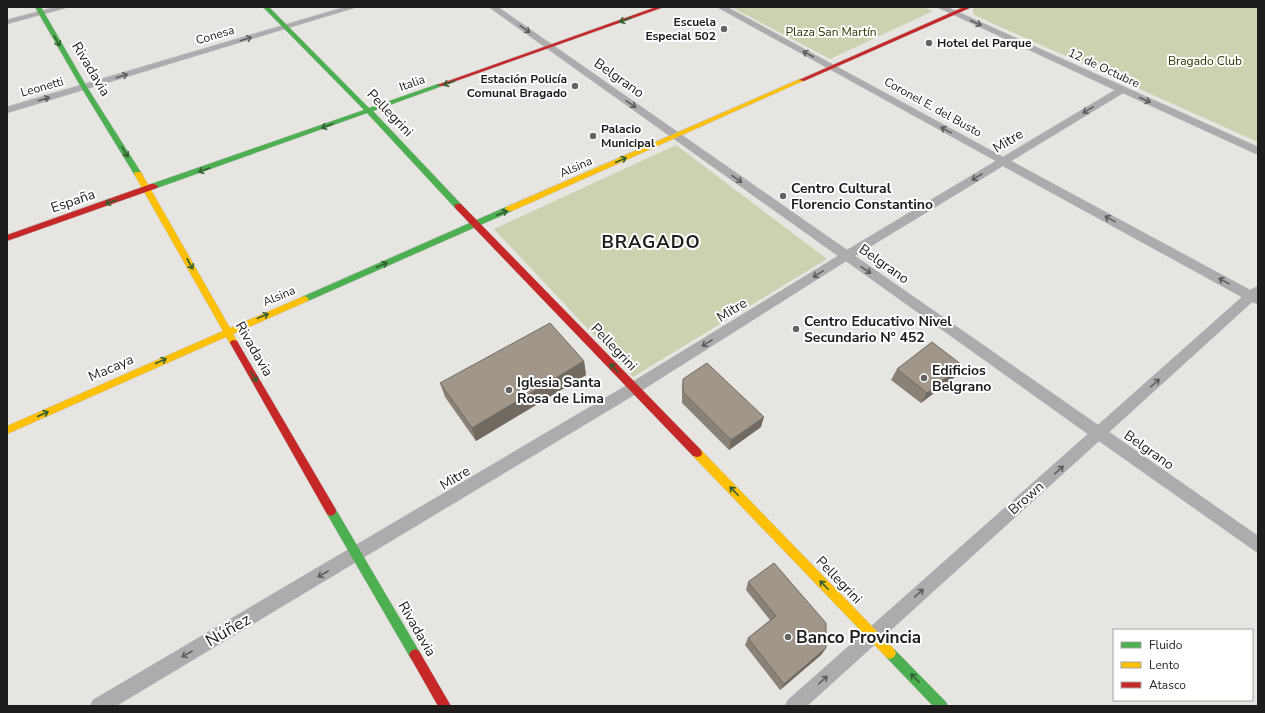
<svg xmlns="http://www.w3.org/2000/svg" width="1265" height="713" font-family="'Nunito Sans',sans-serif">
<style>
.green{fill:#cdd1b0}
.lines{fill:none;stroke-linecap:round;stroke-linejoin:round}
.street-casing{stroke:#c2c1bf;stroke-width:1}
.fast-casing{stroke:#c2c1bf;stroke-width:1}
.slow-casing{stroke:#c2c1bf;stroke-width:1}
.jam-casing{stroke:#c2c1bf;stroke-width:1}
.street{fill:#adabab;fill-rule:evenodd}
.fast{fill:#4caf50;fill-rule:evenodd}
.slow{fill:#ffc107;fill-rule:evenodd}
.jam{fill:#c62828;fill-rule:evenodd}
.wall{fill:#8a8277}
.shaded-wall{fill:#706a61}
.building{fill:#a0978a;stroke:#706a61}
.oneway{stroke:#335f33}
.oneway2{stroke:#5f5d5c}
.poi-dot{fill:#656361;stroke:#fff;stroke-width:1.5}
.labels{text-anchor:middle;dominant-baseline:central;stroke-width:4;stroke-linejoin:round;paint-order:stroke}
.far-poi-label{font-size:12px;font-weight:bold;fill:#1f1d1b;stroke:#fff;text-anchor:end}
.far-park-label{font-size:12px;fill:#2f3400;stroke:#fff}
.far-street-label{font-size:12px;fill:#1f1d1b;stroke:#fff}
.street-label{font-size:14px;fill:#1f1d1b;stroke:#fff}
.poi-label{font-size:14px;font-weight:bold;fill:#1f1d1b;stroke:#fff;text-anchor:start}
.near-street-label{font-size:17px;fill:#1f1d1b;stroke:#fff}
.near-poi-label{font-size:17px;font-weight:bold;fill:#1f1d1b;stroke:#fff;text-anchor:start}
.district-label{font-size:18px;font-weight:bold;letter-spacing:1px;fill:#1f1d1b;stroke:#fff}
</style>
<rect width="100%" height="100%" fill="#e7e5e2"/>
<path class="green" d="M731,7H924L933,11L830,59Z
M976,7H1258V142L974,15L973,9Z
M676,145L827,259L633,377L494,229Z"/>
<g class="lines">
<g class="street-casing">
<path id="street" d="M56,7H69L7,24V20Z
M345,7H357L7,113V107Z
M489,7H498L847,250L996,161L717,7H727L1003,157L1115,90L937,7H947L1258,147V154L1254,153L1123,93L1011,161L1250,290L1258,286V304L1252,302L1109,432L1258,536V553L1099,441L807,706H785L788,700L1088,434L846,261L639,392L116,706H90L93,700L629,384L838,256ZM1003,166L1242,297L1098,425L855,256Z"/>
</g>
<g class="fast-casing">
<path id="fast" d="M35,7H41L87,87L142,174L141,176H135L134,174L81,87Z
M263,7H269L369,108L438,84H442V86L373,111L461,204V208H455L367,113L157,188H151V184L364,110Z
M506,207H512L513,209L512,211L308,301L305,302L301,299L302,297Z
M331,506L335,508L419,651L421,655L419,659L415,661L411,659L327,514L326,511L327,508Z
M890,647L894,649L946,702L948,706H933L886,657L884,653L886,649Z"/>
</g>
<g class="slow-casing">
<path id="slow" d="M800,79L805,80L512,211H509L505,209L506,207Z
M135,172H141L142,174L230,328L302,297L305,296L309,299L308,301L233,334L238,343L237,345H231L226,337L7,434V426L223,331L134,174Z
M697,449L701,450L894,649L896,653L894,657L890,659L886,657L693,456L692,453L693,450Z"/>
</g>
<g class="jam-casing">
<path id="jam" d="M656,7H664L442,86L437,85Z
M964,7H972L804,81L799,80Z
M151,184H154L158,186L157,188L7,241V235Z
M455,204H461L701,450L702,453L701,456L697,457L693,456L455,208Z
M234,340L237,341L335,508L336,511L335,514L331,516L327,514L230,343L231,341Z
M415,649L419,651L451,706H438L409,655L411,651Z"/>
</g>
<use href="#street" class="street"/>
<use href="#fast" class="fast"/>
<use href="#slow" class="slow"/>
<use href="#jam" class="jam"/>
</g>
<path class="wall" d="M584,361L586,375L476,441L445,397L440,383Z
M962,365L956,376L921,403L891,380L897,369Z
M683,379L761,427L729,450L682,403V389Z
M748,582L826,648L821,655L780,690L745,645L748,638L770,620L746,590Z"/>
<path class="shaded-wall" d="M584,361L586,375L476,441L472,428Z
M962,365L956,376L921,403L927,393Z
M764,417L761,427L729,450L731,440Z
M826,648L821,655L780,690L784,684Z"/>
<path class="building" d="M550,323L584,361L472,428L440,383Z
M932,342L962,365L927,393L897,369Z
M707,363L764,417L731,440L683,392V379Z
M774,563L826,623V648L784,684L748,638L776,616L748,582Z"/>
<defs><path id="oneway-shaft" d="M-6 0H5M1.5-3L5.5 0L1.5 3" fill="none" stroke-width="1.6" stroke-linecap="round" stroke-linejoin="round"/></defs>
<g class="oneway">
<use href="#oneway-shaft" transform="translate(625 20) rotate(160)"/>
<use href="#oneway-shaft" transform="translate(57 41) rotate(60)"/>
<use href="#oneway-shaft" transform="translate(449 83) rotate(160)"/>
<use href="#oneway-shaft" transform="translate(327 126) rotate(160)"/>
<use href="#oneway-shaft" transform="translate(125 152) rotate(58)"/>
<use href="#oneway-shaft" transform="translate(621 160) rotate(-24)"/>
<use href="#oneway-shaft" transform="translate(204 170) rotate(160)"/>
<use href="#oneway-shaft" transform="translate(111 202) rotate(161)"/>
<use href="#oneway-shaft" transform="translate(502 213) rotate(-24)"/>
<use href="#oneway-shaft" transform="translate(190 264) rotate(61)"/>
<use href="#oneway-shaft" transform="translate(382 265) rotate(-23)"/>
<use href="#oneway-shaft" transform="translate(263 316) rotate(-23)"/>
<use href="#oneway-shaft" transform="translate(161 361) rotate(-24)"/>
<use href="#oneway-shaft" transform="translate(614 368) rotate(-134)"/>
<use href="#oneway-shaft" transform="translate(254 377) rotate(60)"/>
<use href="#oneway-shaft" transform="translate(43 414) rotate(-24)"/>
<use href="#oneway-shaft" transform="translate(734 491) rotate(-134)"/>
<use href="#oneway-shaft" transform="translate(824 585) rotate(-134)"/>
<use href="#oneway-shaft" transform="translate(915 678) rotate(-135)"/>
</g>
<g class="oneway2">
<use href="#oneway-shaft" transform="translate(976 23) rotate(25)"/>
<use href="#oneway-shaft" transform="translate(525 29) rotate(35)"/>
<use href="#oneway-shaft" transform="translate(246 39) rotate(-17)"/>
<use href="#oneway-shaft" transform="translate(808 54) rotate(-152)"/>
<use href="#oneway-shaft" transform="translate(122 76) rotate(-17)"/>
<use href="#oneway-shaft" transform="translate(44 99) rotate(-16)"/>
<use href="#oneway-shaft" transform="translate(1145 100) rotate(24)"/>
<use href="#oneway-shaft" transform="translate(631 104) rotate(35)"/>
<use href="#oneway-shaft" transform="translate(1088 110) rotate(149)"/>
<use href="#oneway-shaft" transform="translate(946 130) rotate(-151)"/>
<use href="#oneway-shaft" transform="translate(977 177) rotate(149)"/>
<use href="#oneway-shaft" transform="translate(737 179) rotate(35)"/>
<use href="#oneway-shaft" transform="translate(1110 219) rotate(-151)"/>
<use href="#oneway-shaft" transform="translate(866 270) rotate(35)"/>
<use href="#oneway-shaft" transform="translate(818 274) rotate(148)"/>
<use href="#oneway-shaft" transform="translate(1224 281) rotate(-151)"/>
<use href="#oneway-shaft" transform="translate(707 343) rotate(148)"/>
<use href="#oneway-shaft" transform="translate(1155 383) rotate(-42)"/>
<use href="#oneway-shaft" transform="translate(1059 470) rotate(-42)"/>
<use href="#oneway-shaft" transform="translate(323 574) rotate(150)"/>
<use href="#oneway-shaft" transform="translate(919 593) rotate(-42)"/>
<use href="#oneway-shaft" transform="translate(187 654) rotate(150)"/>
<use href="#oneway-shaft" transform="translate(823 680) rotate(-42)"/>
</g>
<g class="poi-dot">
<circle cx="724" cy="29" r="4"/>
<circle cx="929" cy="43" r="4"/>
<circle cx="575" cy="86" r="4"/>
<circle cx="593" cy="136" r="4"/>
<circle cx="783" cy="196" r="4"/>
<circle cx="796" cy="329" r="4"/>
<circle cx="924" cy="378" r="4"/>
<circle cx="509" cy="390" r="4"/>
<circle cx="788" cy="637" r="4"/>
</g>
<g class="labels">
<g class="far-poi-label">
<text x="716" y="22">Escuela<tspan x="716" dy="14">Especial 502</tspan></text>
<text x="937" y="43" text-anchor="start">Hotel del Parque</text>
<text x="567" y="79">Estación Policía<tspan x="567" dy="14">Comunal Bragado</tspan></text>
<text x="601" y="129" text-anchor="start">Palacio<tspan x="601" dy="14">Municipal</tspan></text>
</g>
<g class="far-park-label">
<text x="831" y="32">Plaza San Martín</text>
<text x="1205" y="61">Bragado Club</text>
</g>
<g class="far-street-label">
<text transform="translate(215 35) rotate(-17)">Conesa</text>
<text transform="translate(1104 68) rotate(25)">12 de Octubre</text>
<text transform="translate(412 83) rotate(-20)">Italia</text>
<text transform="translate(42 87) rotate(-16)">Leonetti</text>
<text transform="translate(933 107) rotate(29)">Coronel E. del Busto</text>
<text transform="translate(576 167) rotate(-24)">Alsina</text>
<text transform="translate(279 296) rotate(-23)">Alsina</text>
</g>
<g class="street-label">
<text transform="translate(91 69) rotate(59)">Rivadavia</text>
<text transform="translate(619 78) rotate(35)">Belgrano</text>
<text transform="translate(390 113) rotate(46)">Pellegrini</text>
<text transform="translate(1008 141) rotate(-31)">Mitre</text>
<text transform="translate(73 201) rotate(-19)">España</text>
<text transform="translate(884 264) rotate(35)">Belgrano</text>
<text transform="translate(732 310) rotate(-32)">Mitre</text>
<text transform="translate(614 347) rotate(46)">Pellegrini</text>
<text transform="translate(254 349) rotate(60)">Rivadavia</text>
<text transform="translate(111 368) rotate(-24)">Macaya</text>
<text transform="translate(1149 450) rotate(35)">Belgrano</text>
<text transform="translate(455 478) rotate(-31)">Mitre</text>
<text transform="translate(1026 498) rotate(-42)">Brown</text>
<text transform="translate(839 580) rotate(46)">Pellegrini</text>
<text transform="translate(417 629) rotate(60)">Rivadavia</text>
</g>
<g class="poi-label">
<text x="791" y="188">Centro Cultural<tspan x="791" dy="16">Florencio Constantino</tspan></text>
<text x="804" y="321">Centro Educativo Nivel<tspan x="804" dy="16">Secundario Nº 452</tspan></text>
<text x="932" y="370">Edificios<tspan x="932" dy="16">Belgrano</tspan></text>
<text x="517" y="382">Iglesia Santa<tspan x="517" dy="16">Rosa de Lima</tspan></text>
</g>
<g class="near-street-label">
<text transform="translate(228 630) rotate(-30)">Núñez</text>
</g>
<g class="near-poi-label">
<text x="796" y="637">Banco Provincia</text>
</g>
<g class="district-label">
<text x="651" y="242">BRAGADO</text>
</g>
</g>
<rect width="1265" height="713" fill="none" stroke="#1f1d1b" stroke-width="16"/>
<rect x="1113" y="629" width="140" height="72" fill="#ffffff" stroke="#a5a5a4"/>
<rect x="1121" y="642" width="20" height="6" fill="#4caf50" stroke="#a5a5a4"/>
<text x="1149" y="649" font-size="12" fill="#1f1d1b">Fluido</text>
<rect x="1121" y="662" width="20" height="6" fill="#ffc107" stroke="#a5a5a4"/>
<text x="1149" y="669" font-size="12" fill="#1f1d1b">Lento</text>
<rect x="1121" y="682" width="20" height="6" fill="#c62828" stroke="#a5a5a4"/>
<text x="1149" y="689" font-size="12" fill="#1f1d1b">Atasco</text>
</svg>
